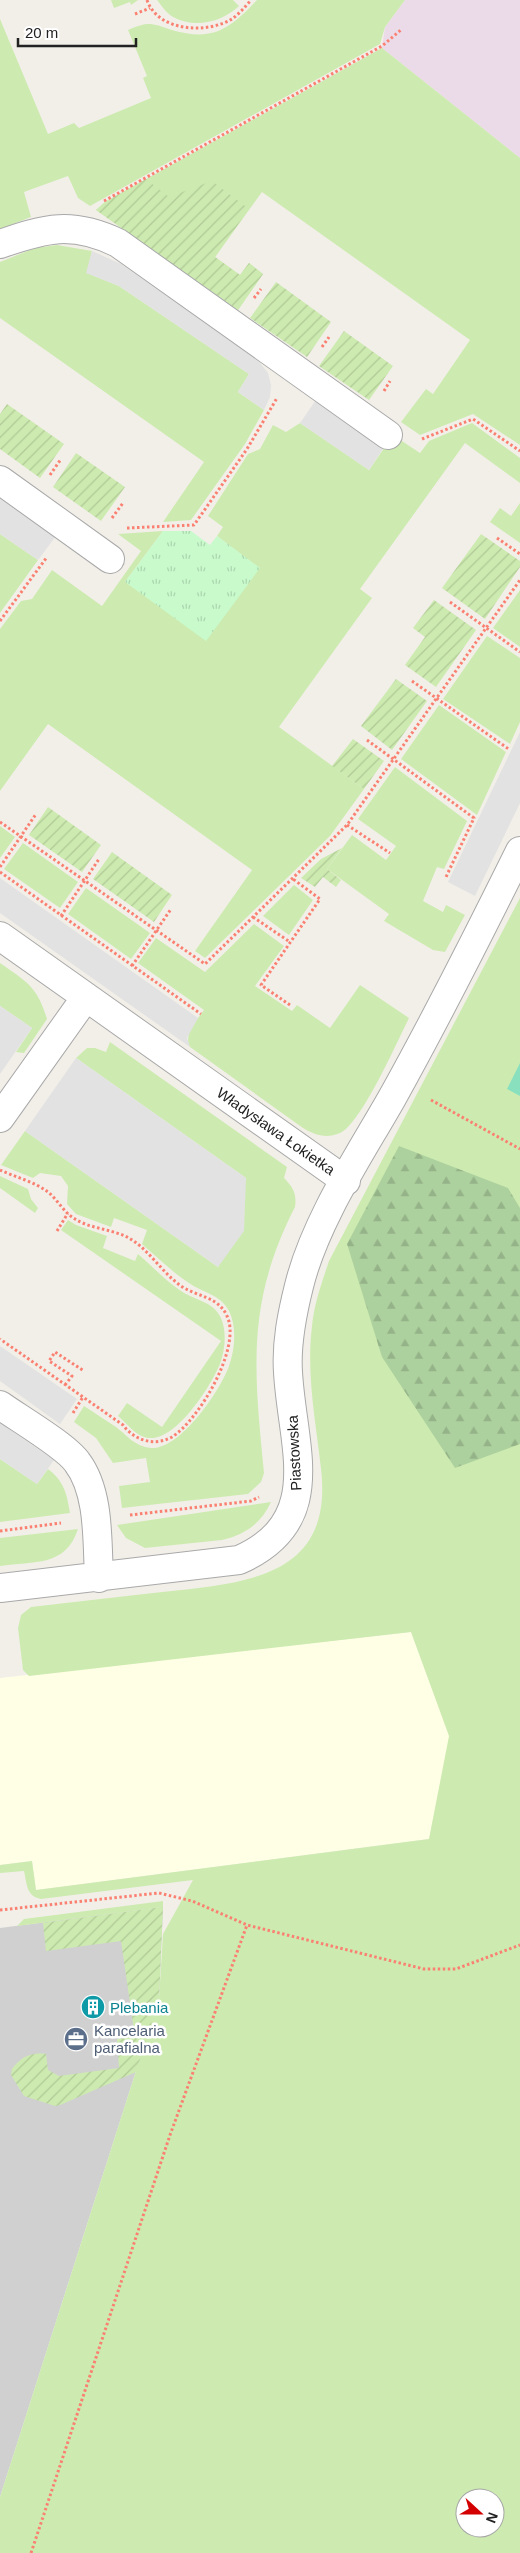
<svg xmlns="http://www.w3.org/2000/svg" width="520" height="2553" font-family="Arial,sans-serif">
<style>
.industrial{fill:#ebdbe8}
.education{fill:#ffffe5}
.religious{fill:#d0d0d0}
.grass{fill:#cdebb0;fill-rule:evenodd}
.forest{fill:url(#forest-firs)}
.park{fill:url(#park-tufts)}
.garden{fill:url(#garden-furrows)}
.pitch{fill:#88e0be}
.parking{fill:#e2e2e2}
.lines{fill:none;stroke-linecap:round;stroke-linejoin:round}
.minor-casing{stroke:#a9a9a9;stroke-width:30}
.path{stroke:#fa8072;stroke-width:3;stroke-dasharray:2.5 2.5;stroke-linecap:butt}
.minor{stroke:#fff;stroke-width:28}
.labels{text-anchor:middle;dominant-baseline:central;stroke-width:5;stroke-linejoin:round;paint-order:stroke}
.street-label{font-size:15px;fill:#222;stroke:#fff}
.culture-label{font-size:15px;fill:#0d838f;stroke:#fff;text-anchor:start}
.service-label{font-size:15px;fill:#4e5e75;stroke:#fff;text-anchor:start}
</style>
<defs>
<pattern id="forest-firs" width="22" height="20" patternUnits="userSpaceOnUse" patternTransform="scale(1.25)"><rect width="22" height="20" fill="#add19e"/><path d="M5 1l3.5 6h-7zM16 11l3.5 6h-7z" fill="#95b388"/></pattern>
<pattern id="park-tufts" width="24" height="20" patternUnits="userSpaceOnUse" patternTransform="scale(1.25)"><rect width="24" height="20" fill="#c8facc"/><path d="M3 7l-1-3M5 7V3M7 7l1-3M15 17l-1-3M17 17v-4M19 17l1-3" fill="none" stroke="#acd6af"/></pattern>
<pattern id="garden-furrows" width="10" height="10" patternUnits="userSpaceOnUse" patternTransform="scale(1.25)"><rect width="10" height="10" fill="#cdebb0"/><path d="M-1 1l2-2M0 10L10 0M9 11l2-2" fill="none" stroke="#b0c997"/></pattern>
</defs>
<rect width="100%" height="100%" fill="#f2efe9"/>
<path class="industrial" d="M405,0H520V158L382,48L385,27Z"/>
<path class="education" d="M411,1632L450,1736L429,1839L36,1890L32,1861L0,1865V1678Z"/>
<path class="religious" d="M163,1907L159,1999L0,2497V1928Z"/>
<path class="grass" d="M111,0H138L131,5L130,2L114,8Z
M157,0H233L239,6C222,22 195,29 173,17C166,13 162,6 157,0Z
M257,0H405L385,27L380,44L90,206L78,198L68,176L24,192L31,217L0,229V19L48,134L74,123L79,128L151,98L143,78L147,76L128,30C149,21 151,23 172,30C213,42 230,29 257,0Z
M382,48L520,158V445L473,414L420,435L401,422L426,389L433,394L470,340L262,192L215,257L240,275L249,263L263,274L238,310L96,210L105,202Z
M57,245L92,251L87,273L119,286L249,374L238,392L264,410L245,444L191,520L163,522L204,462L0,318V262L35,248Z
M300,423L369,470L393,435L420,453L429,441L472,423L520,458V483L465,443L360,589L372,598L279,727L364,789L330,836L205,958L195,951L252,870L48,724L0,791V629L21,601L32,599L52,570L102,606L141,551L118,534L163,531L125,582L259,568L217,536L223,527L208,516L248,454L260,449L273,425L286,432Z
M520,503V543L490,522L500,508L511,516Z
M0,534L38,560L0,613Z
M520,590V647L493,628Z
M487,636L520,658V722L510,744L443,699Z
M439,705L506,752L477,815L401,759Z
M395,767L467,821L444,869L437,867L423,901L443,912L446,905L465,915L445,952L433,950L384,921L389,914L327,869L352,835L386,860L396,846L358,819Z
M0,826L15,837L0,858Z
M23,843L78,882L60,908L4,869Z
M294,885L313,900L289,935L263,916Z
M86,888L150,933L131,959L68,914Z
M520,898V2553H0V2497L159,1999L163,1934L193,1880L41,1899C26,1896 27,1884 24,1871L0,1873V1865L32,1861L36,1890L429,1839L449,1736L411,1632L29,1676L23,1670L18,1628L21,1615L31,1607C74,1602 118,1597 162,1592C243,1583 334,1579 321,1469C316,1422 306,1375 312,1326C314,1304 322,1282 329,1261ZM465,2498H495V2528H465Z
M254,924L284,946L255,986L292,1011L297,1005L330,1028L360,985L409,1018C397,1042 361,1124 340,1133C326,1139 315,1135 303,1128L190,1047C183,1034 197,1020 204,1010L138,963L156,938L205,972Z
M0,963C27,982 37,986 47,1019L24,1053L16,1052L32,1028L0,1006Z
M110,1042L287,1167L284,1178C293,1187 297,1194 295,1207C246,1303 254,1369 264,1473L261,1482L248,1494L122,1508L119,1486L150,1482L146,1458L113,1463L96,1438L74,1422L84,1406C95,1413 105,1420 116,1427C128,1436 134,1446 151,1448C180,1450 220,1391 229,1366C235,1349 237,1327 229,1311C220,1294 203,1293 189,1283C172,1272 157,1257 142,1244L147,1230L114,1218L111,1227L76,1214L67,1204L68,1186L61,1176L40,1173L33,1178L1,1165L25,1131L218,1267L246,1178L76,1058L87,1048H95L106,1052Z
M0,1176L28,1189L31,1199L38,1208L35,1213L0,1188Z
M68,1220L76,1225L107,1236L103,1248L135,1261L138,1254C152,1266 166,1281 181,1291C196,1301 213,1301 221,1318C227,1332 225,1350 220,1364C211,1386 176,1441 149,1438C136,1437 128,1424 118,1416L127,1403L162,1427L221,1341L61,1230Z
M0,1459L37,1484L48,1469C64,1481 67,1494 70,1513L0,1522Z
M271,1502C261,1524 244,1535 222,1540L145,1548L126,1538L117,1525Z
M78,1529C66,1567 34,1561 0,1566V1538Z
M163,1901V1907L17,1926L24,1919Z"/>
<path class="forest" d="M399,1146L508,1188L520,1208V1444L455,1468L382,1357L347,1244Z"/>
<path class="park" d="M163,531H191L210,545L217,536L260,568L206,641L125,582Z"/>
<path class="garden" d="M146,179L169,197L212,181L249,209L215,257L240,275L249,263L263,274L238,310L96,210L105,202Z
M276,282L331,322L307,357L250,318Z
M344,331L393,366L369,400L319,366Z
M7,404L64,444L40,478L0,449V414Z
M76,453L125,487L101,521L53,487Z
M481,534L520,561V567L485,619L442,588Z
M434,600L476,630L436,687L405,665L425,637L413,628Z
M396,679L427,701L392,750L361,726Z
M353,739L384,761L364,789L332,766Z
M48,807L101,845L82,872L29,835Z
M342,848L327,869L341,880L336,887L323,877L315,887L301,878L321,859Z
M112,852L172,895L154,922L93,879Z
M163,1907L159,1999L136,2072L60,2105L55,2106L24,2096L11,2075L12,2069C21,2057 31,2052 46,2054L48,2070L59,2076L119,2068L117,2039L135,2037L121,1941L46,1951L43,1923Z"/>
<path class="pitch" d="M520,1063V1096L507,1089Z"/>
<path class="parking" d="M92,251L121,264L256,358L268,373L271,385L270,397L264,410L238,392L249,374L119,286L86,273Z
M316,400L384,447L369,470L300,423Z
M0,496L56,536L38,560L0,534Z
M520,732V803L475,896L448,882Z
M0,878L198,1018L187,1038L190,1047L0,913Z
M0,1006L32,1028L0,1074Z
M76,1058L246,1178L244,1231L218,1267L25,1131Z
M0,1346L77,1399L60,1424L0,1381Z
M0,1423L54,1460L37,1484L0,1459Z"/>
<g class="lines">
<g class="minor-casing">
<path id="minor" d="M0,244C46,228 72,221 118,243L388,435
M0,480L110,559
M0,936L346,1181
M0,1118L86,997
M0,1405C18,1418 66,1446 77,1462C100,1492 97,1542 99,1578
M0,1588L239,1560C327,1521 292,1447 288,1372C286,1343 292,1314 299,1286C315,1221 359,1156 392,1098C437,1017 479,934 520,851"/>
</g>
<path class="path" d="M147,0C158,32 207,34 232,19C239,14 245,7 251,0
M135,14L150,8
M104,201L382,46L402,29
M254,298L261,289
M322,347L329,337
M384,391L390,381
M422,439L473,419L520,451
M50,475L61,459
M112,518L123,503
M127,528L194,525L247,449L277,398
M497,538L520,554
M450,602L520,652
M0,621L47,557
M412,681L510,750
M367,740L474,818L445,879
M0,822L205,964L347,825L520,580
M347,825L390,853
M0,867L36,814
M0,872L201,1014
M61,916L99,859
M253,917L290,942
M132,966L171,909
M290,1005L261,985L320,899L293,879
M431,1100L520,1149
M0,1170C15,1177 35,1182 48,1192C58,1200 64,1213 75,1219C89,1228 109,1229 125,1236C147,1246 161,1272 181,1286C197,1297 218,1296 227,1316C242,1347 199,1420 172,1437C154,1447 134,1440 123,1425L0,1339
M57,1231L68,1213
M65,1385L72,1376L49,1361L55,1352L84,1371
M73,1413L83,1397
M130,1515L251,1501L259,1497
M0,1531L61,1523
M0,1910L159,1893L192,1901L247,1925L424,1969H456L520,1945
M31,2553L170,2135L247,1925"/>
<use href="#minor" class="minor"/>
</g>
<defs>
<g id="building-disc" transform="scale(1.25)"><circle r="9.5" fill="#0f9aa8" stroke="#fff"/><path d="M-4-6H4V6H1V3H-1V6H-4ZM-2.5-4.3h1.7v1.8h-1.7ZM.8-4.3h1.7v1.8H.8ZM-2.5-1h1.7V.8h-1.7ZM.8-1h1.7V.8H.8Z" fill="#fff"/></g>
<g id="office-disc" transform="scale(1.25)"><circle r="9.5" fill="#5c6f8a" stroke="#fff"/><path d="M-6-3h4V-5.5h4V-3h4V5H-6ZM-1-4.5V-3h2v-1.5ZM-6 0V1H6V0Z" fill="#fff"/></g>
</defs>
<g fill-rule="evenodd">
<use href="#building-disc" x="93" y="2007"/>
<use href="#office-disc" x="76" y="2039"/>
</g>
<g class="labels">
<g class="street-label">
<text transform="translate(276 1131) rotate(35)">Władysława Łokietka</text>
<text transform="translate(294 1453) rotate(-93)">Piastowska</text>
</g>
<g class="culture-label">
<text x="110" y="2007">Plebania</text>
</g>
<g class="service-label">
<text x="94" y="2030">Kancelaria<tspan x="94" dy="17">parafialna</tspan></text>
</g>
</g>
<g transform="translate(480 2513) rotate(111)"><circle r="24" fill="#ffffff" stroke="#a7a7a7"/>
<path d="M0-4L9 19L0 12L-9 19Z" fill="#d40000"/>
<text y="-8" font-size="14" font-weight="bold" text-anchor="middle" fill="#222222">N</text>
</g>
<path d="M18 38v8h118v-8" fill="none" stroke="#222222" stroke-width="2.5"/>
<text x="25" y="38" font-size="15" fill="#222222" stroke="#ffffff" stroke-width="4" paint-order="stroke">20 m</text>
</svg>
